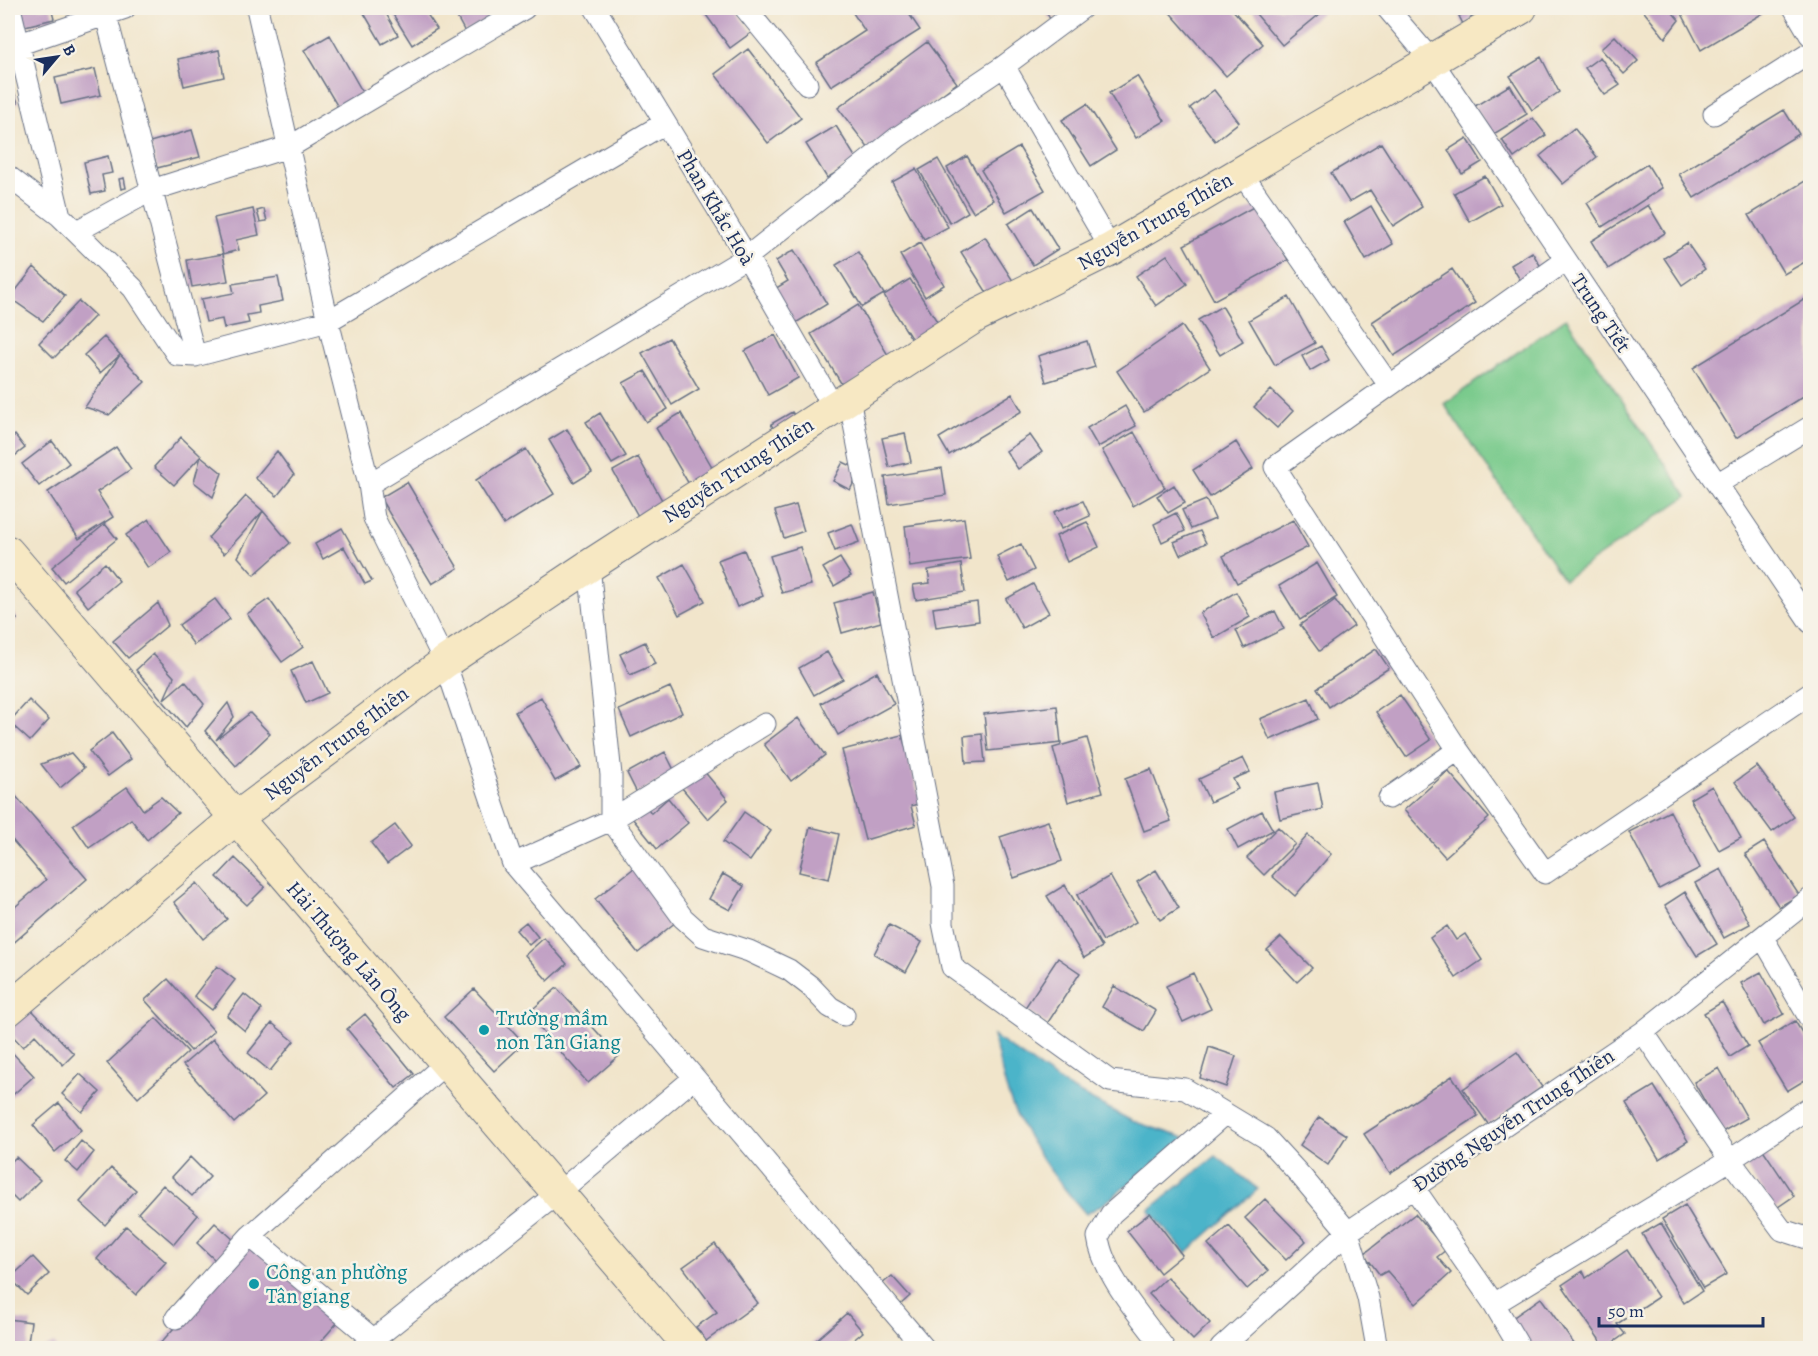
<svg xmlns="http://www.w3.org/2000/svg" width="1818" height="1356" font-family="Alegreya,serif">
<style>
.green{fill:#79ca8c;stroke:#4a7c75;stroke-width:1.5}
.water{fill:#4bb4c9;stroke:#337294;stroke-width:1.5}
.building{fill:#c1a0c4}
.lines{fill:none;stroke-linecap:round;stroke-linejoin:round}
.street-casing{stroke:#666f84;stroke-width:23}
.secondary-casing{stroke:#666f84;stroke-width:34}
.street{stroke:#fff;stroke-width:21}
.secondary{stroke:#f7e8c3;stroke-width:32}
.culture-dot{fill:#0f9aa8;stroke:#f7f3e8;stroke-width:2}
.labels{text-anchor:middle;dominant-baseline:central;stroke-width:5;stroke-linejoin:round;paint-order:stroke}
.street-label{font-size:21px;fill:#1b2f5e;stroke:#f7f3e8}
.culture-label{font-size:21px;fill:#0d838f;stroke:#f7f3e8;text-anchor:start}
</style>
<rect width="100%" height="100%" fill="#f7f3e8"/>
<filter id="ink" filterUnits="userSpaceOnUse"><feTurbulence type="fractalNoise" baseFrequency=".0167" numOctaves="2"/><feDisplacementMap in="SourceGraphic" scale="12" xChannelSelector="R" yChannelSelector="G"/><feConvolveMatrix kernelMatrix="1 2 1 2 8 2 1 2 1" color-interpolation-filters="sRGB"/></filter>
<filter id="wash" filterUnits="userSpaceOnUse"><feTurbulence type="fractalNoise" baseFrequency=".008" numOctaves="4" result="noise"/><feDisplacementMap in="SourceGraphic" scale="24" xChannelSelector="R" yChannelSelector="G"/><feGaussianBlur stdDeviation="1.35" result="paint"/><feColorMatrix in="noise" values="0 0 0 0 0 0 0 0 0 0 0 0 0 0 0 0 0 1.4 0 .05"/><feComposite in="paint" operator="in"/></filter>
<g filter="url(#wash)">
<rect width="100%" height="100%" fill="#f1e5cb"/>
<path class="green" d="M1566,318L1687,496L1564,580L1444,404Z"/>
<path class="water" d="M993,1036L1066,1086L1132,1121L1185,1138L1105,1203L1086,1214C1055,1179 1024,1139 1008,1094C1002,1075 998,1055 993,1036Z
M1216,1156L1258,1189L1186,1253L1149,1210Z"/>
<g id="blocks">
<path class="building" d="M21,8H51L54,19L25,26Z
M361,8H383L398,35L382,44Z
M389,8H423L437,29L412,45Z
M452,8H485L491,17L465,32Z
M701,8H734L752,32L730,48Z
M862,8H905L920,30L831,86L816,63L865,31L853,13Z
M1044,8H1071L1050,19Z
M1166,8H1231L1263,44L1226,76Z
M1251,8H1327L1282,45Z
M1472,8H1481L1484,12L1476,16Z
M1641,8H1669L1679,20L1665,38Z
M1679,8H1762L1765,12L1701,50Z
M1468,11L1472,19L1463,24L1459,16Z
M330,35L363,93L338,107L304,50Z
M1615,36L1638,61L1624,74L1601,49Z
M927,42L957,83L869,149L838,108Z
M748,49L801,118L768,143L715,74Z
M219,50L224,77L184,86L178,59Z
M1541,57L1559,92L1532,110L1510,76Z
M1600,57L1620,85L1605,95L1585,68Z
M8,60L12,73L8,75Z
M95,69L101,95L61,104L55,78Z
M1137,76L1165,121L1136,138L1109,93Z
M11,83L18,103L8,106V84Z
M1510,85L1527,114L1492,135L1475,106Z
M1214,90L1239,122L1215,141L1190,108Z
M1087,104L1116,150L1091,166L1062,120Z
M1784,110L1799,134L1694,198L1679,174Z
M1533,118L1546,135L1514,158L1502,140Z
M836,126L857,160L827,178L806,144Z
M1574,128L1597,157L1563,184L1540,156Z
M192,130L200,157L157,168L150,142Z
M1467,138L1482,162L1462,174L1448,150Z
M1381,143L1422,207L1393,226L1370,190L1349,202L1331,173Z
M1019,147L1045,190L1006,212L981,170Z
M108,156L112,173L102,175L105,191L91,194L84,162Z
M967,156L993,200L973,212L947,168Z
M938,159L968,212L950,223L919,170Z
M1647,164L1662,188L1602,227L1587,203Z
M916,169L948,227L924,240L892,182Z
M1485,176L1501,204L1470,222L1454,193Z
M124,178L126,188L121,189L119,179Z
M1810,178V259L1784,274L1749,215Z
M1257,205L1288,260L1214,300L1184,245Z
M1648,205L1665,233L1608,269L1591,241Z
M1371,206L1393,244L1366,260L1344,222Z
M1033,208L1058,249L1033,265L1008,224Z
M253,209L259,235L236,240L239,250L223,254L214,218Z
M264,209L267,221L260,222L257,211Z
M8,217L15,226L8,232Z
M985,237L1015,284L991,299L961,252Z
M920,243L944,285L925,297L900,255Z
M1687,243L1705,269L1682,285L1664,258Z
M794,250L827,304L794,324L773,290L788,281L776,261Z
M858,252L884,294L862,307L836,265Z
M1532,252L1546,275L1525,288L1511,265Z
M223,254L228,281L192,287L187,260Z
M1167,255L1187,284L1156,306L1136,276Z
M34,267L65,296L43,321L10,298Z
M1452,269L1475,303L1394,356L1372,322Z
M278,277L283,301L258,306L259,313L247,315L249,323L224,328L222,319L206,322L201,299L234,293L232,284Z
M910,279L940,326L914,343L884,295Z
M1810,296V392L1736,438L1693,368Z
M1289,297L1315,343L1275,365L1249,320Z
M79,301L95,316L54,358L39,343Z
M858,305L891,360L844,388L811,334Z
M1222,306L1243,341L1220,355L1198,320Z
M1182,326L1210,368L1144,412L1117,371Z
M775,335L798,378L768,395L745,351Z
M104,337L145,382L109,415L85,407L120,355L100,373L84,355Z
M669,338L699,389L672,405L642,353Z
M1087,341L1095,367L1046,382L1038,356Z
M1321,346L1329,360L1310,371L1302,356Z
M645,371L668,409L646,422L623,383Z
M1271,390L1293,411L1277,428L1254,407Z
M1012,394L1022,411L949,455L939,438Z
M1125,406L1136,426L1098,447L1087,428Z
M792,412L800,424L778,437L771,424Z
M600,413L626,456L612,464L586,422Z
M681,413L715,472L690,486L656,428Z
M567,429L592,472L574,483L549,440Z
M1134,432L1165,488L1133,506L1102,450Z
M905,433L911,462L889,467L882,438Z
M15,435L25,448L8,461V441Z
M1030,435L1042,452L1018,469L1006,451Z
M181,437L201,456L174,485L154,467Z
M52,441L69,463L39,486L22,464Z
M1236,442L1253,469L1210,497L1193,470Z
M116,447L131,469L97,492L113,517L79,539L48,492Z
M526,449L554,494L504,525L476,480Z
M277,451L294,475L277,496L255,478Z
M201,456L222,473L213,497L194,482Z
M638,457L663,502L638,516L613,471Z
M843,462L860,470L850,490L833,481Z
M942,468L946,495L889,504L885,477Z
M407,482L458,568L432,584L380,498Z
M1174,485L1185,503L1168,513L1157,496Z
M246,496L263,511L290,543L254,575L238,557L263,511L224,554L208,538Z
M1206,500L1215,519L1191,529L1182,510Z
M1083,501L1090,516L1061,529L1054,512Z
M796,505L804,531L784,538L775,511Z
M1176,513L1185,531L1162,542L1154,524Z
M964,518L970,559L910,567L905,526Z
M149,519L171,552L148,568L126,535Z
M1293,520L1308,547L1237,583L1223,556Z
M1087,522L1099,547L1067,562L1056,536Z
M105,524L117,539L64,582L52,567Z
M852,524L859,542L835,551L828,533Z
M342,528L372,581L365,584L344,547L323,559L315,544Z
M1200,531L1206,543L1180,555L1174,542Z
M1021,544L1034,570L1009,582L997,556Z
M800,547L811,585L782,593L770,556Z
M744,550L763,596L737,607L718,560Z
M840,558L851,576L834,586L823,568Z
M105,563L119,581L88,607L74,589Z
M1317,563L1337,597L1300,620L1279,586Z
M684,564L705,601L679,615L659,578Z
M961,564L965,592L916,600L913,585L930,583L928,570Z
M1033,584L1049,613L1022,628L1006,599Z
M873,592L881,622L842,633L834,603Z
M1236,592L1250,617L1214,638L1200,613Z
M215,599L230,619L194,645L179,625Z
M269,599L303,647L282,662L247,614Z
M1335,600L1354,626L1319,651L1300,625Z
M977,602L979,621L936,627L933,608Z
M158,603L168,625L128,658L113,641Z
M8,606L17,619L8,626Z
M1275,611L1284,629L1244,648L1236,630Z
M645,642L655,664L630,675L620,654Z
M1376,649L1389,668L1329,707L1317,688Z
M827,652L843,679L814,695L799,668Z
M153,654L174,677L164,699L185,681L204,704L186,727L136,670Z
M313,661L328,693L306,703L291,671Z
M877,672L894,704L838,735L821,703Z
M670,687L682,713L631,737L619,710Z
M1400,695L1431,740L1406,757L1376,712Z
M541,697L581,767L555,781L515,712Z
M1309,698L1318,719L1270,740L1260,719Z
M29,700L49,720L30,741L9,722Z
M228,703L234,717L216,740L250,713L270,734L236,766L205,731Z
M1057,706L1061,743L988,751L984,714Z
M798,718L825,755L791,781L764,744Z
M112,733L131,759L108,776L89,751Z
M982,734L985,762L966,763L964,736Z
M902,735L921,803L911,806L916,825L865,840L842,750Z
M1087,738L1103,792L1068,802L1053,748Z
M665,752L675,772L637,793L627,773Z
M71,753L84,768L60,788L41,764Z
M1243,758L1250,772L1233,779L1238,789L1210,802L1199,779Z
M1757,766L1794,817L1772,832L1735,782Z
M1151,769L1171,821L1144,831L1125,779Z
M703,770L728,800L708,819L682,788Z
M1448,771L1489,818L1445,857L1404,810Z
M1318,783L1323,809L1280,819L1274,792Z
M1712,786L1741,838L1719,850L1690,799Z
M8,787L87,879L11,945L8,940V913L46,880L8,835Z
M127,787L143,810L161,797L178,813L147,840L131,819L89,848L73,825Z
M668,798L688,823L657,849L633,819L647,807L651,813Z
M1262,811L1273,830L1238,849L1228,829Z
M1670,811L1700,868L1659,889L1629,832Z
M744,812L771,831L750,861L723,842Z
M1048,821L1062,861L1014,878L1000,837Z
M395,825L411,846L387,864L371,843Z
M810,827L839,834L829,879L799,872Z
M1278,827L1295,844L1264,875L1247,858Z
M1308,835L1331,854L1295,896L1272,876Z
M1764,842L1799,895L1779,907L1745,854Z
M235,858L265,887L247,905L217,877Z
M634,868L677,921L638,953L595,899Z
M1721,869L1750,924L1724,938L1695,883Z
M1156,870L1179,908L1160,920L1137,882Z
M723,874L744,886L730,910L709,899Z
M1110,876L1136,922L1103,941L1077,895Z
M197,883L227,919L203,939L174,902Z
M1065,885L1102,947L1084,958L1047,896Z
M1685,892L1717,944L1697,956L1665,905Z
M526,922L538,937L529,945L516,930Z
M889,925L922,942L906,972L874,954Z
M1447,926L1456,940L1465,934L1482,960L1456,978L1430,938Z
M1281,937L1312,968L1297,982L1267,950Z
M544,938L567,964L548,981L525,955Z
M1058,958L1080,973L1047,1024L1024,1009Z
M217,966L235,980L212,1010L194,996Z
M1761,972L1784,1014L1764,1025L1741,983Z
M1193,973L1211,1009L1183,1022L1166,986Z
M168,979L214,1031L191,1051L145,1000Z
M1114,986L1156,1011L1144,1031L1102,1007Z
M557,988L619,1056L588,1083L527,1014Z
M474,989L524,1043L494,1071L444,1017Z
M244,994L262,1009L245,1031L227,1016Z
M1722,1002L1748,1046L1730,1057L1704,1013Z
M31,1009L74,1054L63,1065L35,1035L23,1047L8,1031Z
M365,1014L414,1074L396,1088L347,1029Z
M156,1018L188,1052L138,1098L107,1063Z
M1795,1021L1810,1046V1077L1787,1091L1758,1043Z
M272,1023L294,1041L270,1071L248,1053Z
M213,1039L264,1096L234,1123L183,1065Z
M1209,1047L1236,1056L1226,1087L1200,1078Z
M8,1048L34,1076L8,1099Z
M1517,1052L1542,1087L1488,1124L1463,1089Z
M1719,1068L1747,1118L1722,1132L1694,1082Z
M80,1074L100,1092L82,1112L62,1094Z
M1452,1076L1478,1116L1390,1173L1364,1134Z
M1654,1086L1688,1141L1659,1159L1626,1103Z
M59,1103L81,1130L55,1152L33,1125Z
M1319,1117L1347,1135L1328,1165L1300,1145Z
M81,1141L94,1152L78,1172L65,1161Z
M1762,1148L1794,1196L1775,1209L1743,1161Z
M16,1157L40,1180L18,1202L8,1192V1165Z
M190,1157L210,1177L192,1196L172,1177Z
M111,1168L136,1190L105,1225L80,1202Z
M163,1185L198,1215L174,1244L138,1213Z
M1265,1199L1306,1241L1286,1260L1245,1218Z
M1685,1205L1727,1274L1703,1288L1662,1219Z
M1150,1213L1182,1255L1160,1273L1127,1231Z
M1415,1214L1446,1250L1437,1257L1451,1273L1416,1304L1387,1271L1380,1275L1364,1254Z
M215,1223L234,1240L215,1260L197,1243Z
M1661,1223L1702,1291L1684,1303L1642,1234Z
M126,1226L166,1262L136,1295L97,1259Z
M1229,1226L1268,1271L1247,1289L1208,1244Z
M250,1244L337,1323L315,1348H156Z
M715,1244L758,1303L706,1341L696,1327L717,1312L683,1267Z
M1627,1250L1658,1297L1617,1324L1625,1334L1605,1348L1562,1285L1583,1271L1586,1278Z
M33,1257L49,1274L27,1295L10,1278Z
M892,1276L910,1296L900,1305L882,1284Z
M1167,1277L1210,1323L1193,1340L1149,1294Z
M1541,1298L1577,1348H1532L1511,1319Z
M847,1313L863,1332L844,1348H809L808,1347Z
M8,1319L31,1322L27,1348H8Z
M54,1343L57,1348H44Z"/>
</g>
</g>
<g filter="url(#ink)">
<use href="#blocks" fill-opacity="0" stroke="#666f84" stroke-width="1.5"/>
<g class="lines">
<g class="street-casing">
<path id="street" d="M10,8L60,216
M104,8L195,356
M257,8L328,321L369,484L374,518L445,662L513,864L924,1348
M595,8L747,257L834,408
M745,8L807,84
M1387,8L1432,61L1810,622
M1794,8L1810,35
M20,44L125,8
M1004,66L1111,249
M1714,114L1810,53
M1240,171L1389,385
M8,176L60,216L133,288L177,355L195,356L328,321L665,123
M77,231L152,190L291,146L525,8
M1565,261L1275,467L1458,750L1545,873L1810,694
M849,398L943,886V923L952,967L1110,1081L1185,1089L1266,1138L1301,1176L1348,1232L1368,1298L1377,1348
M369,484L747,257L898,137L1004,66L1082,8
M1717,484L1810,427
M589,566L611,775V820L683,918L703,936L749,951L789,970L810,986L830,1007L844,1015
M1389,798L1458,750
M513,864L611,820L765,724
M1763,938L1810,1019
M1643,1032L1730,1160L1782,1230L1810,1239
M1414,1188L1494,1304L1520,1348
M250,1236L373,1339
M1494,1304L1730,1160L1810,1107
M176,1318L250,1236L446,1063
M363,1348L558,1193L694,1078
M1164,1348C1142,1318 1103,1275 1098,1237L1111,1214L1225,1114
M1221,1348L1348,1232L1643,1032L1810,899"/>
</g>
<g class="secondary-casing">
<path id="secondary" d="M8,552L691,1348
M8,1010L236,818L445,662L589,566L976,316L1111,249L1521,8"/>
</g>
<use href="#street" class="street"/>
<use href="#secondary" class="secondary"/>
</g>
</g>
<g class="culture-dot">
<circle cx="484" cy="1030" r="6"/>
<circle cx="254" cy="1284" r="6"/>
</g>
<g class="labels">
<g class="street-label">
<text transform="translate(716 207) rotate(59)">Phan Khắc Hoà</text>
<text transform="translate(1155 221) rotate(-30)">Nguyễn Trung Thiên</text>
<text transform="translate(1601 313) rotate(56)">Trung Tiết</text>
<text transform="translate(738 470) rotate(-33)">Nguyễn Trung Thiên</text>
<text transform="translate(336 743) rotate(-37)">Nguyễn Trung Thiên</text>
<text transform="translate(349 951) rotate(49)">Hải Thượng Lãn Ông</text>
<text transform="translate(1513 1120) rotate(-34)">Đường Nguyễn Trung Thiên</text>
</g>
<g class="culture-label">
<text x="496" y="1018">Trường mầm<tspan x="496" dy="24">non Tân Giang</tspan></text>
<text x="266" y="1272">Công an phường<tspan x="266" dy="24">Tân giang</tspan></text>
</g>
</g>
<rect width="1818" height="1356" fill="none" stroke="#f7f3e8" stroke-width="30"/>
<g transform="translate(57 57) rotate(61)" stroke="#f7f3e8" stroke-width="4.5" paint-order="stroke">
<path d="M0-4.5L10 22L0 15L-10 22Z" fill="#1b2f5e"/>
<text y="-9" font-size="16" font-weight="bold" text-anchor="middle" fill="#1b2f5e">B</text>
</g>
<path d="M1599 1317v9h164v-9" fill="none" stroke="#1b2f5e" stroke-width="3"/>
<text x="1608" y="1317" font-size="18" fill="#1b2f5e" stroke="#f7f3e8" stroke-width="4.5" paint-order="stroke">50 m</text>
</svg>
